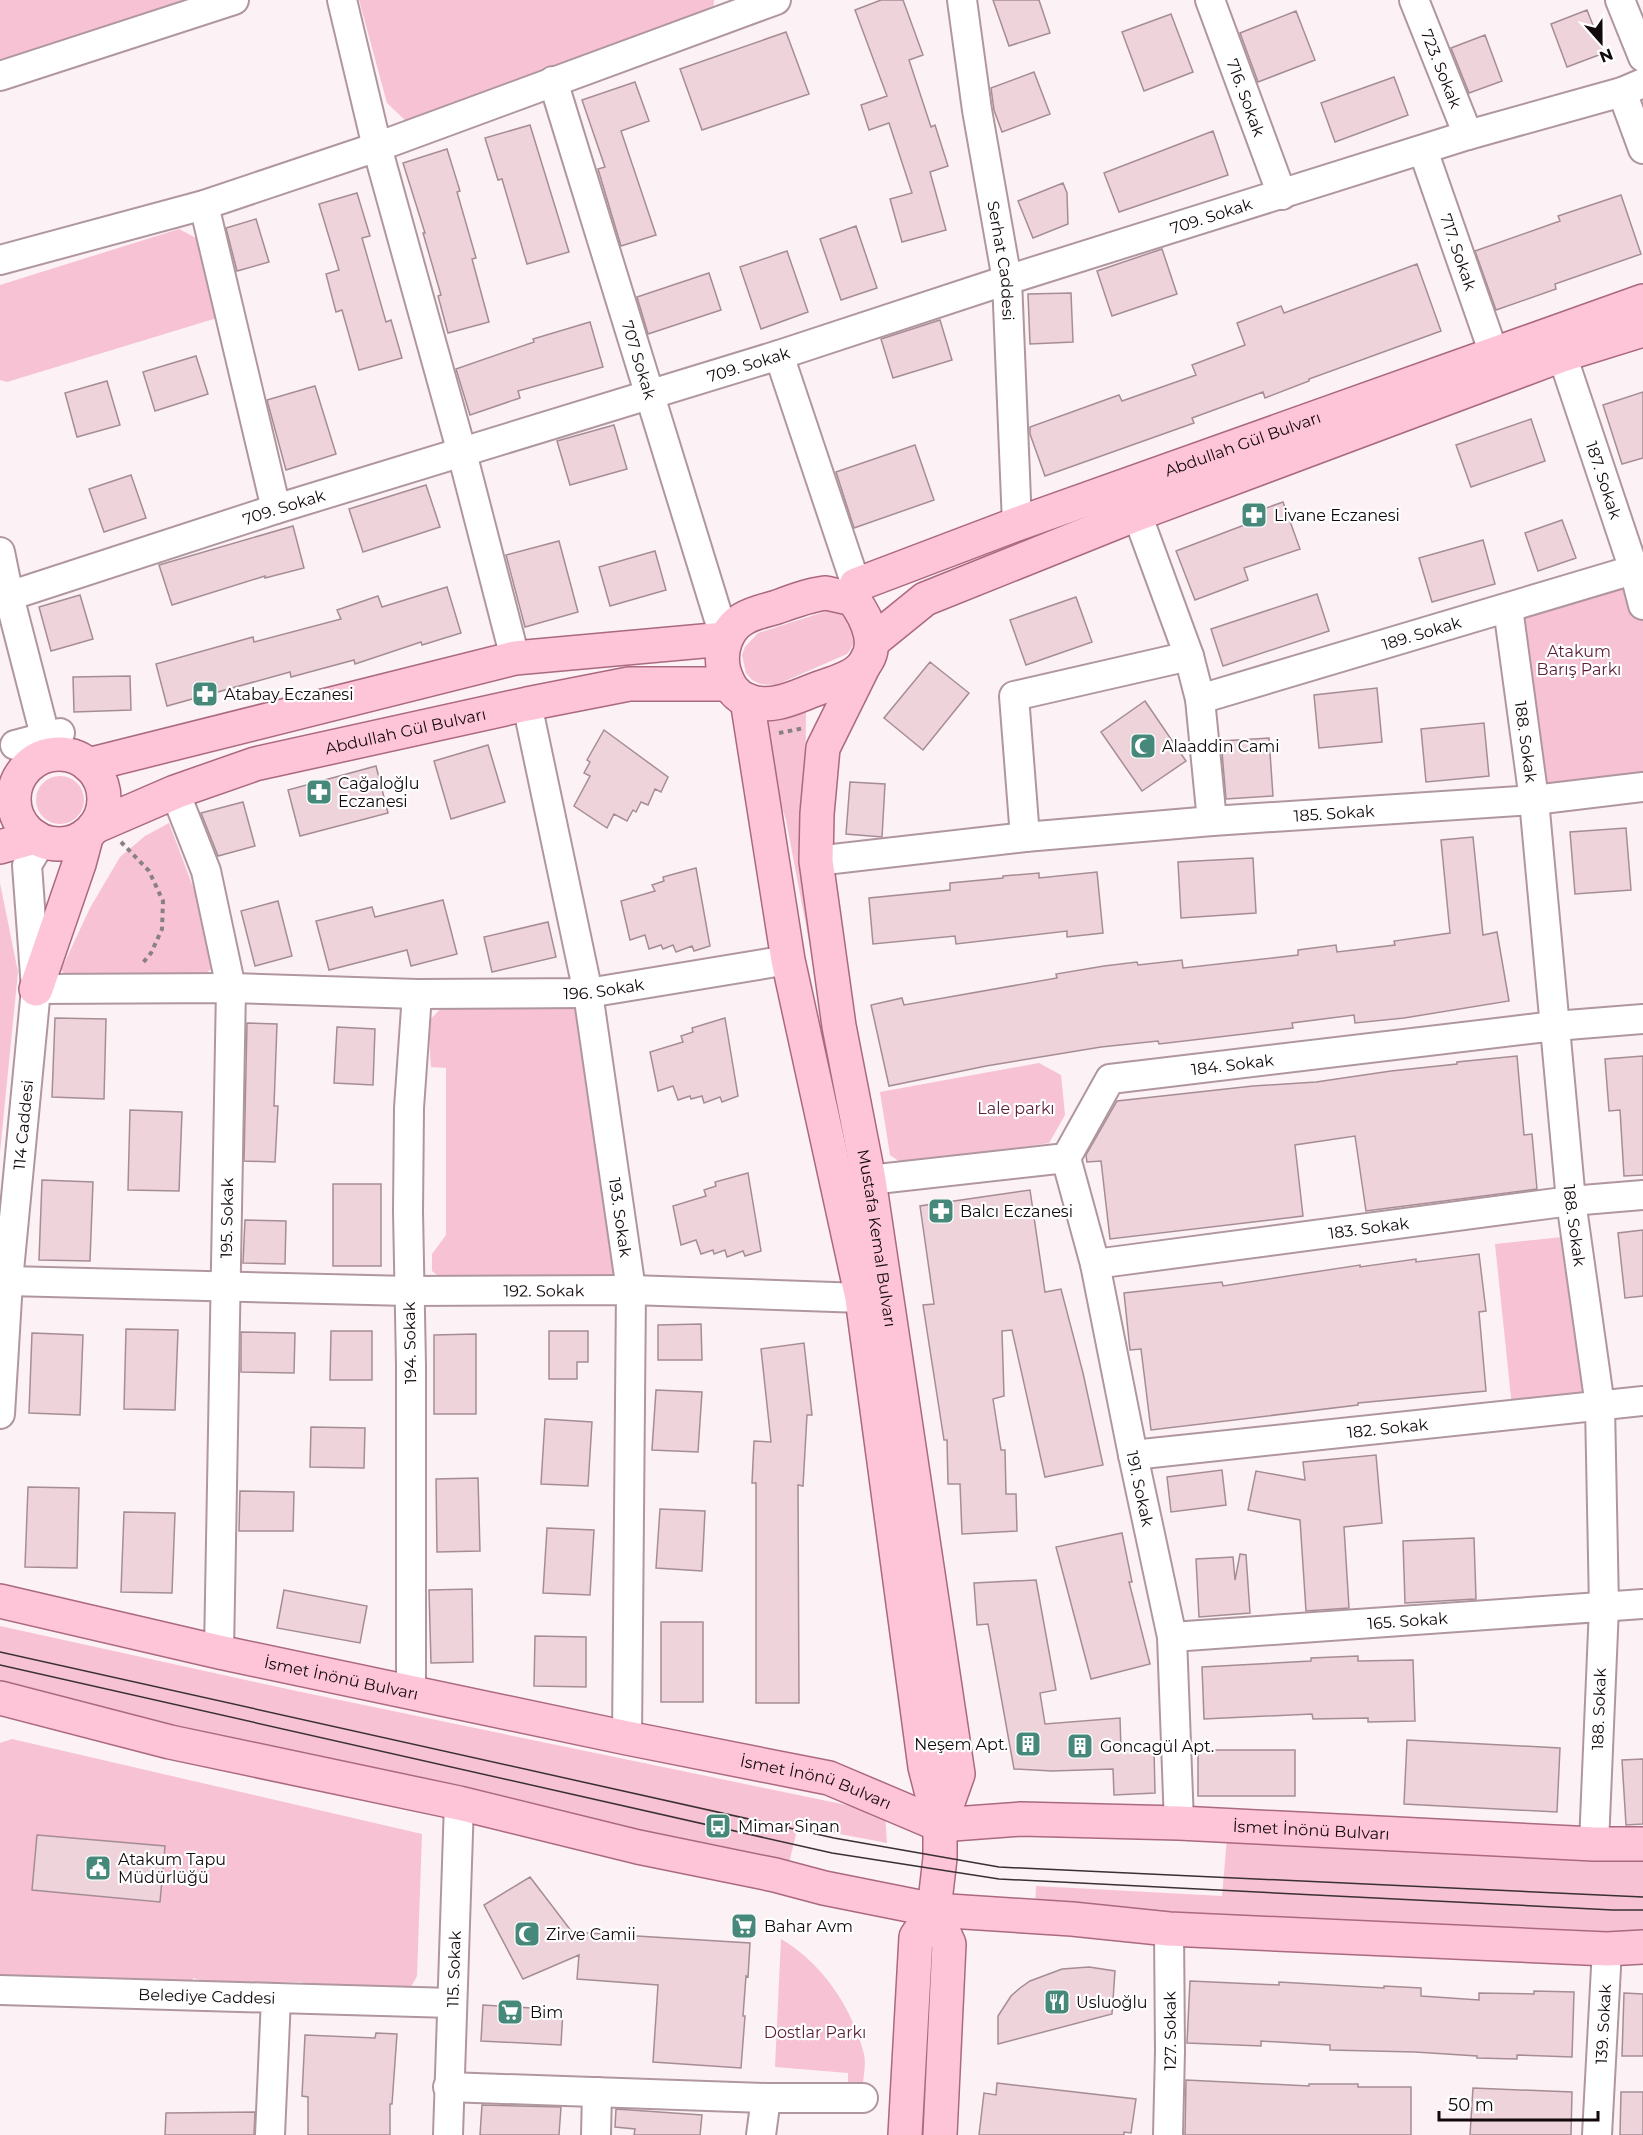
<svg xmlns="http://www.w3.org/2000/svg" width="1643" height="2135" font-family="Montserrat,sans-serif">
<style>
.green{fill:#f7c2d3}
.building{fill:#eed3db;stroke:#a68d95;stroke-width:1.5}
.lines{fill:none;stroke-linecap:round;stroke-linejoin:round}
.minor-casing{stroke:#b0979f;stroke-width:32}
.major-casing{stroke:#aa697f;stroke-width:36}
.path{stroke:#898082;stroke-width:4;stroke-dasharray:4.5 4.5;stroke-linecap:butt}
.minor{stroke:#fff;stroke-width:28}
.major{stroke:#fec4d8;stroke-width:33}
.tram{stroke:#393032;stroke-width:1.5}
.labels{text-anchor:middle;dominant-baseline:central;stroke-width:4.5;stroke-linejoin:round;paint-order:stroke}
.street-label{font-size:16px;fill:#11090b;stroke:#fff}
.poi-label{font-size:16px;fill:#11090b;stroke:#fff;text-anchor:start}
.park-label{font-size:16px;fill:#5b1d37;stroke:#fff}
</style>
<rect width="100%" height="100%" fill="#fcf1f4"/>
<path class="green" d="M0,0H184L0,60Z
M359,0H714L713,12L411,126L387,103Z
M179,229L198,239L217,318L7,382L0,380V285Z
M1634,570L1643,605V787L1534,800L1508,608Z
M830,610C853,615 851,619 856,641L847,654L776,685L760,684L752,680L746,673L742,655L745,647L758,633Z
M806,705L805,834L869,1258L786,820L753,715Z
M36 800a24 24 0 1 1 48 0a24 24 0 1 1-48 0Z
M169,823L202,911L212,968L201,978L68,977L61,970L90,908L120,857L145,836Z
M0,883L18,972L0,1152Z
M577,1004L627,1287L451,1286L432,1271V1254L446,1235V1068L431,1067L428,1022L444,1005Z
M1039,1063L1061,1075L1065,1115L1049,1143L906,1166L890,1155L880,1092Z
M1572,1236L1589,1399L1512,1407L1495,1244Z
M0,1626L301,1692L885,1813L887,1843L798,1826L788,1867L0,1692Z
M12,1739L422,1834L417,1976L407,1994L309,1990L302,1982H208L193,1978L191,1990L0,1983V1743Z
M1227,1838L1643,1859V1946L1035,1913L1036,1886L1222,1896Z
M781,1939C822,1963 852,2007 864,2054C866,2063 864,2074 863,2082H848V2073L775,2067Z"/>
<path class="building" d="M881,0H903L923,55L909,60L931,127L935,125L948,166L930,172L946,230L902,242L890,199L912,193L889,123L869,130L861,105L887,96L855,10Z
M993,0H1039L1050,33L1009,46Z
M1587,10L1604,53L1567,67L1551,24Z
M1296,11L1315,60L1258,82L1240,33Z
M1171,14L1193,72L1144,91L1122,32Z
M786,32L809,94L702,130L680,69Z
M1485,35L1502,81L1469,93L1451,48Z
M1034,72L1050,114L1002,132L994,110L991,88Z
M1394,77L1408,115L1335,142L1321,103Z
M635,82L649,121L621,131L656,235L621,246L598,169L605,167L582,100Z
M530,125L569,252L527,264L502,179L498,180L485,138Z
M1213,131L1228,175L1119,212L1104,173Z
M447,149L460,191L457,192L476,258L472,259L489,322L448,333L438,296L441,295L423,233H425L403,163Z
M1063,183L1067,193L1068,224L1033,238L1018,201Z
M357,193L370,236L362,238L386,322L391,320L402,358L359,370L342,310L336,312L326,274L339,270L319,204Z
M1621,195L1641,254L1555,284L1556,289L1496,310L1475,251L1560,221L1558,216Z
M256,219L269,262L237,271L226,228Z
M856,226L877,288L841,300L820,239Z
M1162,249L1177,294L1112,316L1097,271Z
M787,251L808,312L761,329L740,267Z
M1417,264L1441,331L1309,379V381L1265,398L1263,392L1192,418L1194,423L1045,476L1030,434V427L1119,395L1122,401L1196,375L1192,365L1245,345L1237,323L1281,306L1284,313Z
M709,273L721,310L648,334L637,297Z
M1071,293L1073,342L1030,344L1028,294Z
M940,320L952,360L893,378L881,339Z
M590,322L603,367L518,391L520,398L470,415L456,369L534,342L533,339Z
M196,356L208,394L155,411L143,372Z
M107,381L120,425L77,437L65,393Z
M315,386L336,454L286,470L267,400Z
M1643,392V458L1622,464L1603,405Z
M1531,419L1545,461L1471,487L1456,445Z
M614,425L627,469L570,485L557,441Z
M915,445L934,500L854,528L836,472Z
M131,475L146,518L104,532L89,489Z
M426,485L440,527L363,552L349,509Z
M1283,502L1300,549L1244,568L1248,580L1195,600L1176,551L1247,524L1244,516Z
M1562,520L1576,558L1538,571L1525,533Z
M293,526L304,568L265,578V576L172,605L159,565Z
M1483,540L1495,584L1432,602L1419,558Z
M559,541L578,612L525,627L506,555Z
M655,551L666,590L610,606L599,567Z
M447,587L461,633L422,645L421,642L355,664L354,660L291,677L290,672L167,706L156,664L253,637L254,642L341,619L337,610L378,596L382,607Z
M1317,594L1329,631L1223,666L1211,629Z
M80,595L93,639L51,651L39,607Z
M1076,597L1092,642L1026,665L1010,620Z
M930,662L969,693L923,750L884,718Z
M130,676L131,710L74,712L73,677Z
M1377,688L1382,742L1319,748L1314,695Z
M1145,701L1186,761L1142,791L1101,732Z
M1484,723L1489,776L1426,782L1421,729Z
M604,730L668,777L661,792L655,789L648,805L641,802L636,812L633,810L627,821L614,814L607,828L574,806L590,776L584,773L590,762L587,760Z
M1269,738L1273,796L1226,799L1221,741Z
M488,745L505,802L451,819L434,761Z
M376,766L388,813L300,836L288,790Z
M850,782L885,784L882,837L846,834Z
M243,802L255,846L218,856L201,813Z
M1626,828L1631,890L1575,894L1570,832Z
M1473,837L1483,935L1497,932L1509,1001L1404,1018L1355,1023L1354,1015L1292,1023L1293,1028L1244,1034L1159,1044L1158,1041L1101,1047L986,1066L889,1086L871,1005L902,998L904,1005L1057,978L1056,974L1104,966L1137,962L1138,965L1182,960L1183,968L1298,955V950L1336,945L1337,952L1395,945L1394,941L1450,933L1441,840Z
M1253,858L1256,913L1181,918L1178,862Z
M696,868L710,946L694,951L692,946L676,952L673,945L663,949L661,945L649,949L645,935L630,940L621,901L655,891L652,885L664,881L663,877Z
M1097,872L1103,933L1067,937V931L956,944L955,936L873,944L869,898L950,890V883L1003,878V876L1039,873V878Z
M443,900L457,954L411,966L407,950L329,970L316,921L372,907L375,917Z
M278,901L292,956L255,966L241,911Z
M548,922L556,957L492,972L484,937Z
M55,1018L106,1019L104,1099L52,1097Z
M725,1018L738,1096L722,1102L720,1097L704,1103L702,1096L691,1099L690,1096L678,1100L673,1086L658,1091L650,1052L683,1042L681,1036L693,1032L692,1028Z
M247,1023L277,1024L274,1106H278L275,1162L244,1161Z
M337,1027L375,1029L373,1085L334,1083Z
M1517,1056L1524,1135L1532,1134L1537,1189L1366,1211L1355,1136L1295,1145L1303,1216L1110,1239L1101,1161L1087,1162L1086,1155L1117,1101L1253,1086L1316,1082L1391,1071L1457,1064V1062Z
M1643,1056V1175L1624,1176L1620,1110L1609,1111L1605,1059Z
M130,1110L182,1112L179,1191L128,1190Z
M748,1173L761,1251L745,1256L743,1251L727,1257L725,1250L714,1254L713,1250L701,1254L696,1240L681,1245L673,1206L706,1196L704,1190L716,1186L715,1182Z
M42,1180L93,1182L90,1261L39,1260Z
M333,1184H381V1266H333Z
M1030,1190L1045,1292L1061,1289L1083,1373L1103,1465L1045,1477L1012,1330L1002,1331L1004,1396L993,1399L1001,1450H1005L1006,1494H1016L1017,1531L962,1534L960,1484H948L947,1440H944L923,1305L934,1304L920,1206Z
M245,1220L286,1221L285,1264L243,1263Z
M1643,1230V1296L1625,1298L1618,1233Z
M1479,1254L1486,1311L1479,1312L1486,1391L1358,1403V1405L1151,1430L1141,1349L1130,1350L1124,1293L1222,1282L1223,1286L1360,1265V1267L1416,1259V1262Z
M701,1324L702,1360H658V1325Z
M126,1329L178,1330L175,1410L124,1409Z
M331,1331H372V1380H330Z
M549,1331H588V1362H577V1379H549Z
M241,1332L295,1333L294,1373L241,1372Z
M32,1333L83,1335L80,1415L29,1413Z
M476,1334V1414H434V1335Z
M804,1343L812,1415H807L803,1486L798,1485L799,1703H756V1483H752L754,1441L771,1442L761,1349Z
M656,1390L702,1392L698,1452L652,1450Z
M545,1419L592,1422L588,1486L541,1484Z
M311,1427L365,1428L364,1468L310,1467Z
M1376,1455L1382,1523L1344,1527L1349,1608L1306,1611L1300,1520L1248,1510L1256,1471L1305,1480L1303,1462Z
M1222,1470L1226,1505L1171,1512L1167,1477Z
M478,1478L480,1551L437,1552L436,1479Z
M28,1487L79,1488L77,1568L25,1567Z
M240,1491L294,1492L293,1531H239Z
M660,1509L705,1511L702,1571L656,1568Z
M124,1512L175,1513L172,1593L121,1592Z
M547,1528L594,1530L590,1595L543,1593Z
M1122,1533L1132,1582H1129L1150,1664L1091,1679L1056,1547Z
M1474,1538L1476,1599L1405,1603L1403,1541Z
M1240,1554L1246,1555L1250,1613L1199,1617L1196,1559L1233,1557L1235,1580Z
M1036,1580L1056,1690L1040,1693L1045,1724L1120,1718L1121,1750H1154L1155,1793L1114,1795L1113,1769L1052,1771L1014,1769L988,1624L977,1625L974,1583Z
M472,1589L473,1662L431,1663L429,1590Z
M284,1590L367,1606L360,1643L277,1628Z
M661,1622H703V1702H661Z
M535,1636L586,1637V1687L534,1686Z
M1358,1656V1661L1413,1660L1415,1721L1368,1722V1718L1313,1719L1312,1714L1204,1719L1202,1667L1311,1661V1658Z
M1407,1740L1560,1748L1557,1812L1404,1804Z
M1198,1750H1295V1796H1198Z
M1643,1759V1824L1626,1825L1622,1760Z
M37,1835L165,1846L160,1902L32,1890Z
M530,1877L572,1932L750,1943L748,1977L746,1976L743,2016H745L741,2068L653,2062L658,1985L577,1979L579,1955L523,1979L484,1905Z
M1089,1967L1115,1971L1112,2014L998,2044V2016L1011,1996L1020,1988L1030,1981L1062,1969Z
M1190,1981L1279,1985V1982L1384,1988V1986L1421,1988V1996L1479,2000V1993L1534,1994V1991L1574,1992L1572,2057L1517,2055V2059L1477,2058V2056L1415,2052L1330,2050V2045L1261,2041V2046L1187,2043Z
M1624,1993L1643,1994V2056H1622Z
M483,2005L563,2010L561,2045L481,2041Z
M376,2033L397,2034L392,2104H390V2135H308V2097L302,2096L305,2035L375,2038Z
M1186,2080L1309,2086V2084H1358V2087H1411V2135H1185Z
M997,2083L1136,2099L1131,2133L1124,2132V2135H979L984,2093L996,2095Z
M1473,2088L1572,2092L1571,2135H1470Z
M1621,2092H1643V2135H1620Z
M482,2105L561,2107L559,2135H480Z
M616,2109L702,2115L700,2135H634L635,2129L615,2127Z
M255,2112L254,2135H165L166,2113Z"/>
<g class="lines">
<g class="minor-casing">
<g id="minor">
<path d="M342,0L377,147L462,453L515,658"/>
<path id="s1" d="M962,0L977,110L1007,280L1017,524"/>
<path id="s2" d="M1210,0L1282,195"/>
<path id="s3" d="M1414,0L1468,135"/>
<path d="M1620,0L1643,57"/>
<path d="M0,76L234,0"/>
<path id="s4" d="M553,81L725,639"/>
<path d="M1622,92L1643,149"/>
<path id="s5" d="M1423,150L1494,354"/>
<path d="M204,205L276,509"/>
<path d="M0,260L204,205L377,147L776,0"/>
<path d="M779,355L856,585"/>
<path id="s6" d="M1562,355L1634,570L1643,605"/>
<path d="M1137,514L1189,656L1200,699L1212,821"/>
<path d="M0,552L9,596"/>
<path id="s7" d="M1508,608L1534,800L1571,1201L1600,1406L1604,1607L1594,1844"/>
<path id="s8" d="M1200,699L1643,567"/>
<path id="s9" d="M527,704L588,993L631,1290L627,1738"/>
<path d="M15,745L60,733"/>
<path id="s10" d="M50,755L9,596L276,509L779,355L1007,280L1468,135L1622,92L1643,83"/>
<path d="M175,792L206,871L231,988L219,1652"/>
<path id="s11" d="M1025,837L1212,821L1534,800L1643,787"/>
<path d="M816,861L1025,837L1014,696L1189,656"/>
<path id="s12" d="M36,989L231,988L417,994L588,993L788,960"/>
<path id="s13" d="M1066,1158L1095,1264L1133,1455L1172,1637L1179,1823"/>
<path id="s14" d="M869,1180L1066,1158L1110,1079L1555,1026L1643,1019"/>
<path id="s15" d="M1095,1264L1571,1201L1643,1195"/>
<path id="s16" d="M8,1281L409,1291L631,1290L862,1298"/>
<path id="s17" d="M0,1414L8,1281L36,989L27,865L42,840"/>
<path id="s18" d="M1133,1455L1643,1401"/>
<path id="s19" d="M1172,1637L1643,1604"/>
<path d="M411,1692V1365L408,1211L409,1108L417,994"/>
<path id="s20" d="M0,1990L276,1998L270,2135"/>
<path d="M276,1998L452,2003"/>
<path d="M448,2087L766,2098"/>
<path id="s21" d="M448,2135L459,1803"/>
<path d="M596,2135L597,2092"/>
<path d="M761,2135L766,2098H863"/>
<path id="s22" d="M1168,2135L1170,2051L1169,1929"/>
<path id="s23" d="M1597,2135L1607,1949"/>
</g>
</g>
<g class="major-casing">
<g id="major">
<path d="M826,593L853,599C868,619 882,649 860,669C849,680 829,684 814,690C793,698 772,709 749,701C734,696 728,684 724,671C719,652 726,629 743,619C752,613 767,610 777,607C793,601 809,595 826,593Z"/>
<path id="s24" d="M853,599L856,585L1017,524L1643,301"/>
<path d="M872,642L925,599L1137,514L1562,355L1643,330"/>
<path id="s25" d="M868,657L823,748L817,814L816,861L839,1026L869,1180L958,1774L940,1825"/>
<path d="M747,700L788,960L862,1298L925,1767L940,1825V1858L934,1910L916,1937L905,2135"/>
<circle cx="59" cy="799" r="45"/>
<path d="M88,765L515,658L725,639"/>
<path id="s26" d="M94,827L175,792L255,764L527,704L629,684H728"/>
<path d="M0,847L35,837"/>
<path d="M36,989L79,864L87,834"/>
<path id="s27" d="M0,1601L219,1652L627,1738L829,1778L940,1825L1021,1819L1179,1823L1594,1844H1643"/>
<path d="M0,1698L170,1742L459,1803L638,1847L775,1875L824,1888L934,1910L1072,1919L1169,1929L1607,1949L1643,1947"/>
<path d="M934,1910L949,1944L940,2135"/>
</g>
</g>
<path class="path" d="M779,733L804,728
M121,842L149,871L163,901L162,929L151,953L142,964"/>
<use href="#minor" class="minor"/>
<use href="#major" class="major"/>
<path class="tram" d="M0,1652L834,1838L999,1867L1643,1897
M0,1665L832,1853L999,1879L1613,1910H1643"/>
</g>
<defs>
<g id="pharmacy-square" transform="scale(1.35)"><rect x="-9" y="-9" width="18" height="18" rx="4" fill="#468879" stroke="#fff"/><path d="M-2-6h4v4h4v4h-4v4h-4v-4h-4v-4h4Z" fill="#fff"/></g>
<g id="mosque-square" transform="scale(1.35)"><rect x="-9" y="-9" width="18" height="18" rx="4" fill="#468879" stroke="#fff"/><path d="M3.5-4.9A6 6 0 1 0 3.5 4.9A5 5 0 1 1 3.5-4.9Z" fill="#fff"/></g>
<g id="building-square" transform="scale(1.35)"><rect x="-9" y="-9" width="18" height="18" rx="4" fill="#468879" stroke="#fff"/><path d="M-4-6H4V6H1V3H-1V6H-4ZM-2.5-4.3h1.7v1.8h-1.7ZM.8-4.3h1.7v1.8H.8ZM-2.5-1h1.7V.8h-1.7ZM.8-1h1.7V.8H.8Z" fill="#fff"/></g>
<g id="bus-square" transform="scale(1.35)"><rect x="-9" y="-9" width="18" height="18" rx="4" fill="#468879" stroke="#fff"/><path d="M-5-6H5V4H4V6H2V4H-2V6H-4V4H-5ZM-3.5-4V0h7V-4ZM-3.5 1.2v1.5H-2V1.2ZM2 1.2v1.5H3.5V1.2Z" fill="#fff"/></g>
<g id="civic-square" transform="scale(1.35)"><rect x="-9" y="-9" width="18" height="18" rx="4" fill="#468879" stroke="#fff"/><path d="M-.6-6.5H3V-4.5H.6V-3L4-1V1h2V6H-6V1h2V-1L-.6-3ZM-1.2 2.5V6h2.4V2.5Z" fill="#fff"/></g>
<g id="supermarket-square" transform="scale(1.35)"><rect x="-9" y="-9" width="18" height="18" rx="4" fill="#468879" stroke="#fff"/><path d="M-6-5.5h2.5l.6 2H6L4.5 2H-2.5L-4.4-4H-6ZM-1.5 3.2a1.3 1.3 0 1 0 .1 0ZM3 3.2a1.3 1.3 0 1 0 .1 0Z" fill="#fff"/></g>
<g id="restaurant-square" transform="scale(1.35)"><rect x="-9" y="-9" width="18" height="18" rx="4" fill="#468879" stroke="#fff"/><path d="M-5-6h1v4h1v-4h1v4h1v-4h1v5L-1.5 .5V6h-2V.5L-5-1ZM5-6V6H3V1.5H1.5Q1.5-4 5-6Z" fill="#fff"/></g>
</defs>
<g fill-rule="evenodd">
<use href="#pharmacy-square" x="1254" y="515"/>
<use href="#pharmacy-square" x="205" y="694"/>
<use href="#mosque-square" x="1143" y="746"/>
<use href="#pharmacy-square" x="319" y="792"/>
<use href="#pharmacy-square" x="941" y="1211"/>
<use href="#building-square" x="1028" y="1744"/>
<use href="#building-square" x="1080" y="1746"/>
<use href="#bus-square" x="718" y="1826"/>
<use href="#civic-square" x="98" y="1868"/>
<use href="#supermarket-square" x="744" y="1926"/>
<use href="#mosque-square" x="527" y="1934"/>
<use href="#restaurant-square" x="1057" y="2002"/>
<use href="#supermarket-square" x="510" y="2012"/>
</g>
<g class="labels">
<g class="street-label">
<text stroke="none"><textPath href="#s3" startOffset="74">723. Sokak</textPath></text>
<text stroke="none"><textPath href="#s2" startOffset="104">716. Sokak</textPath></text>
<text stroke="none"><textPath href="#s10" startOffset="1425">709. Sokak</textPath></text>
<text stroke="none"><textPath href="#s5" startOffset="108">717. Sokak</textPath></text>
<text stroke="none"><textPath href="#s1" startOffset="264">Serhat Caddesi</textPath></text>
<text stroke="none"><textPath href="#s4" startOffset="292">707 Sokak</textPath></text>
<text stroke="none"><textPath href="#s10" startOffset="939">709. Sokak</textPath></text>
<text stroke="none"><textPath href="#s24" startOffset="426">Abdullah Gül Bulvarı</textPath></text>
<text stroke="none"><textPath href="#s6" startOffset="132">187. Sokak</textPath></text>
<text stroke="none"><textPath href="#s10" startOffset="453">709. Sokak</textPath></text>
<text stroke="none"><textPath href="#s8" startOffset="231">189. Sokak</textPath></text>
<text stroke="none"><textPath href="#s26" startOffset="327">Abdullah Gül Bulvarı</textPath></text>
<text stroke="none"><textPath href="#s7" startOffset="135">188. Sokak</textPath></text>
<text stroke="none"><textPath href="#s11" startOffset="310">185. Sokak</textPath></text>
<text stroke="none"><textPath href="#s12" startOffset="568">196. Sokak</textPath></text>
<text stroke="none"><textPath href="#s14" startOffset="412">184. Sokak</textPath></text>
<text stroke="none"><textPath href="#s17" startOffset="290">114 Caddesi</textPath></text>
<text stroke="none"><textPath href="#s9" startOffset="522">193. Sokak</textPath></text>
<text transform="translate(227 1218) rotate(-89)">195. Sokak</text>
<text stroke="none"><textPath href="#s7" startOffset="621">188. Sokak</textPath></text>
<text stroke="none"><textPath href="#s15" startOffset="276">183. Sokak</textPath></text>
<text stroke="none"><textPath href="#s25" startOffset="597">Mustafa Kemal Bulvarı</textPath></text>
<text stroke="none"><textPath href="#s16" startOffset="536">192. Sokak</textPath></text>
<text transform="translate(410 1343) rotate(-91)">194. Sokak</text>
<text stroke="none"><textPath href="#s18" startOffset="256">182. Sokak</textPath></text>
<text stroke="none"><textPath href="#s13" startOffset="339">191. Sokak</textPath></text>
<text stroke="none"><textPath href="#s19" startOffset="236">165. Sokak</textPath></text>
<text stroke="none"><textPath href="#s27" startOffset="350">İsmet İnönü Bulvarı</textPath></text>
<text transform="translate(1599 1709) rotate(-88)">188. Sokak</text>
<text stroke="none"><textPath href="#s27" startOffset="836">İsmet İnönü Bulvarı</textPath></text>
<text stroke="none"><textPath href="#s27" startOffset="1340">İsmet İnönü Bulvarı</textPath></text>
<text stroke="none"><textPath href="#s21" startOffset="166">115. Sokak</textPath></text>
<text stroke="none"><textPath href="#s20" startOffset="207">Belediye Caddesi</textPath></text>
<text stroke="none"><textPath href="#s23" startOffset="111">139. Sokak</textPath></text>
<text stroke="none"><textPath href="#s22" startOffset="104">127. Sokak</textPath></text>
</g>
<g class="poi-label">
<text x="1274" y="515">Livane Eczanesi</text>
<text x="224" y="694">Atabay Eczanesi</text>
<text x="1162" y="746">Alaaddin Cami</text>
<text x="338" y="783">Cağaloğlu<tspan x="338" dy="18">Eczanesi</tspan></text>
<text x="960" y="1211">Balcı Eczanesi</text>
<text x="1008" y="1744" text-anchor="end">Neşem Apt.</text>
<text x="1100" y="1746">Goncagül Apt.</text>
<text x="738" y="1826">Mimar Sinan</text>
<text x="118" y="1859">Atakum Tapu<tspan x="118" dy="18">Müdürlüğü</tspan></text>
<text x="764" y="1926">Bahar Avm</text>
<text x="546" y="1934">Zirve Camii</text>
<text x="1076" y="2002">Usluoğlu</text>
<text x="530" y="2012">Bim</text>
</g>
<g class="park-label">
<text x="1579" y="651">Atakum<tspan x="1579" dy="18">Barış Parkı</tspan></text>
<text x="1016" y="1108">Lale parkı</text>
<text x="815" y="2032">Dostlar Parkı</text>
</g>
</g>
<g transform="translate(1601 42) rotate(159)" stroke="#ffffff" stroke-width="4.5" paint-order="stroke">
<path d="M0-4.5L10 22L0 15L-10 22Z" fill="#11090b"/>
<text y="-9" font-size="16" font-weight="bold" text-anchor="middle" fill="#11090b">N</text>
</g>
<path d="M1439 2111v9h159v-9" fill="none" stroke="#11090b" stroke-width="3"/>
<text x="1448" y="2111" font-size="18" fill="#11090b" stroke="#ffffff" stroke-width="4.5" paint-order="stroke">50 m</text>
</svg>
